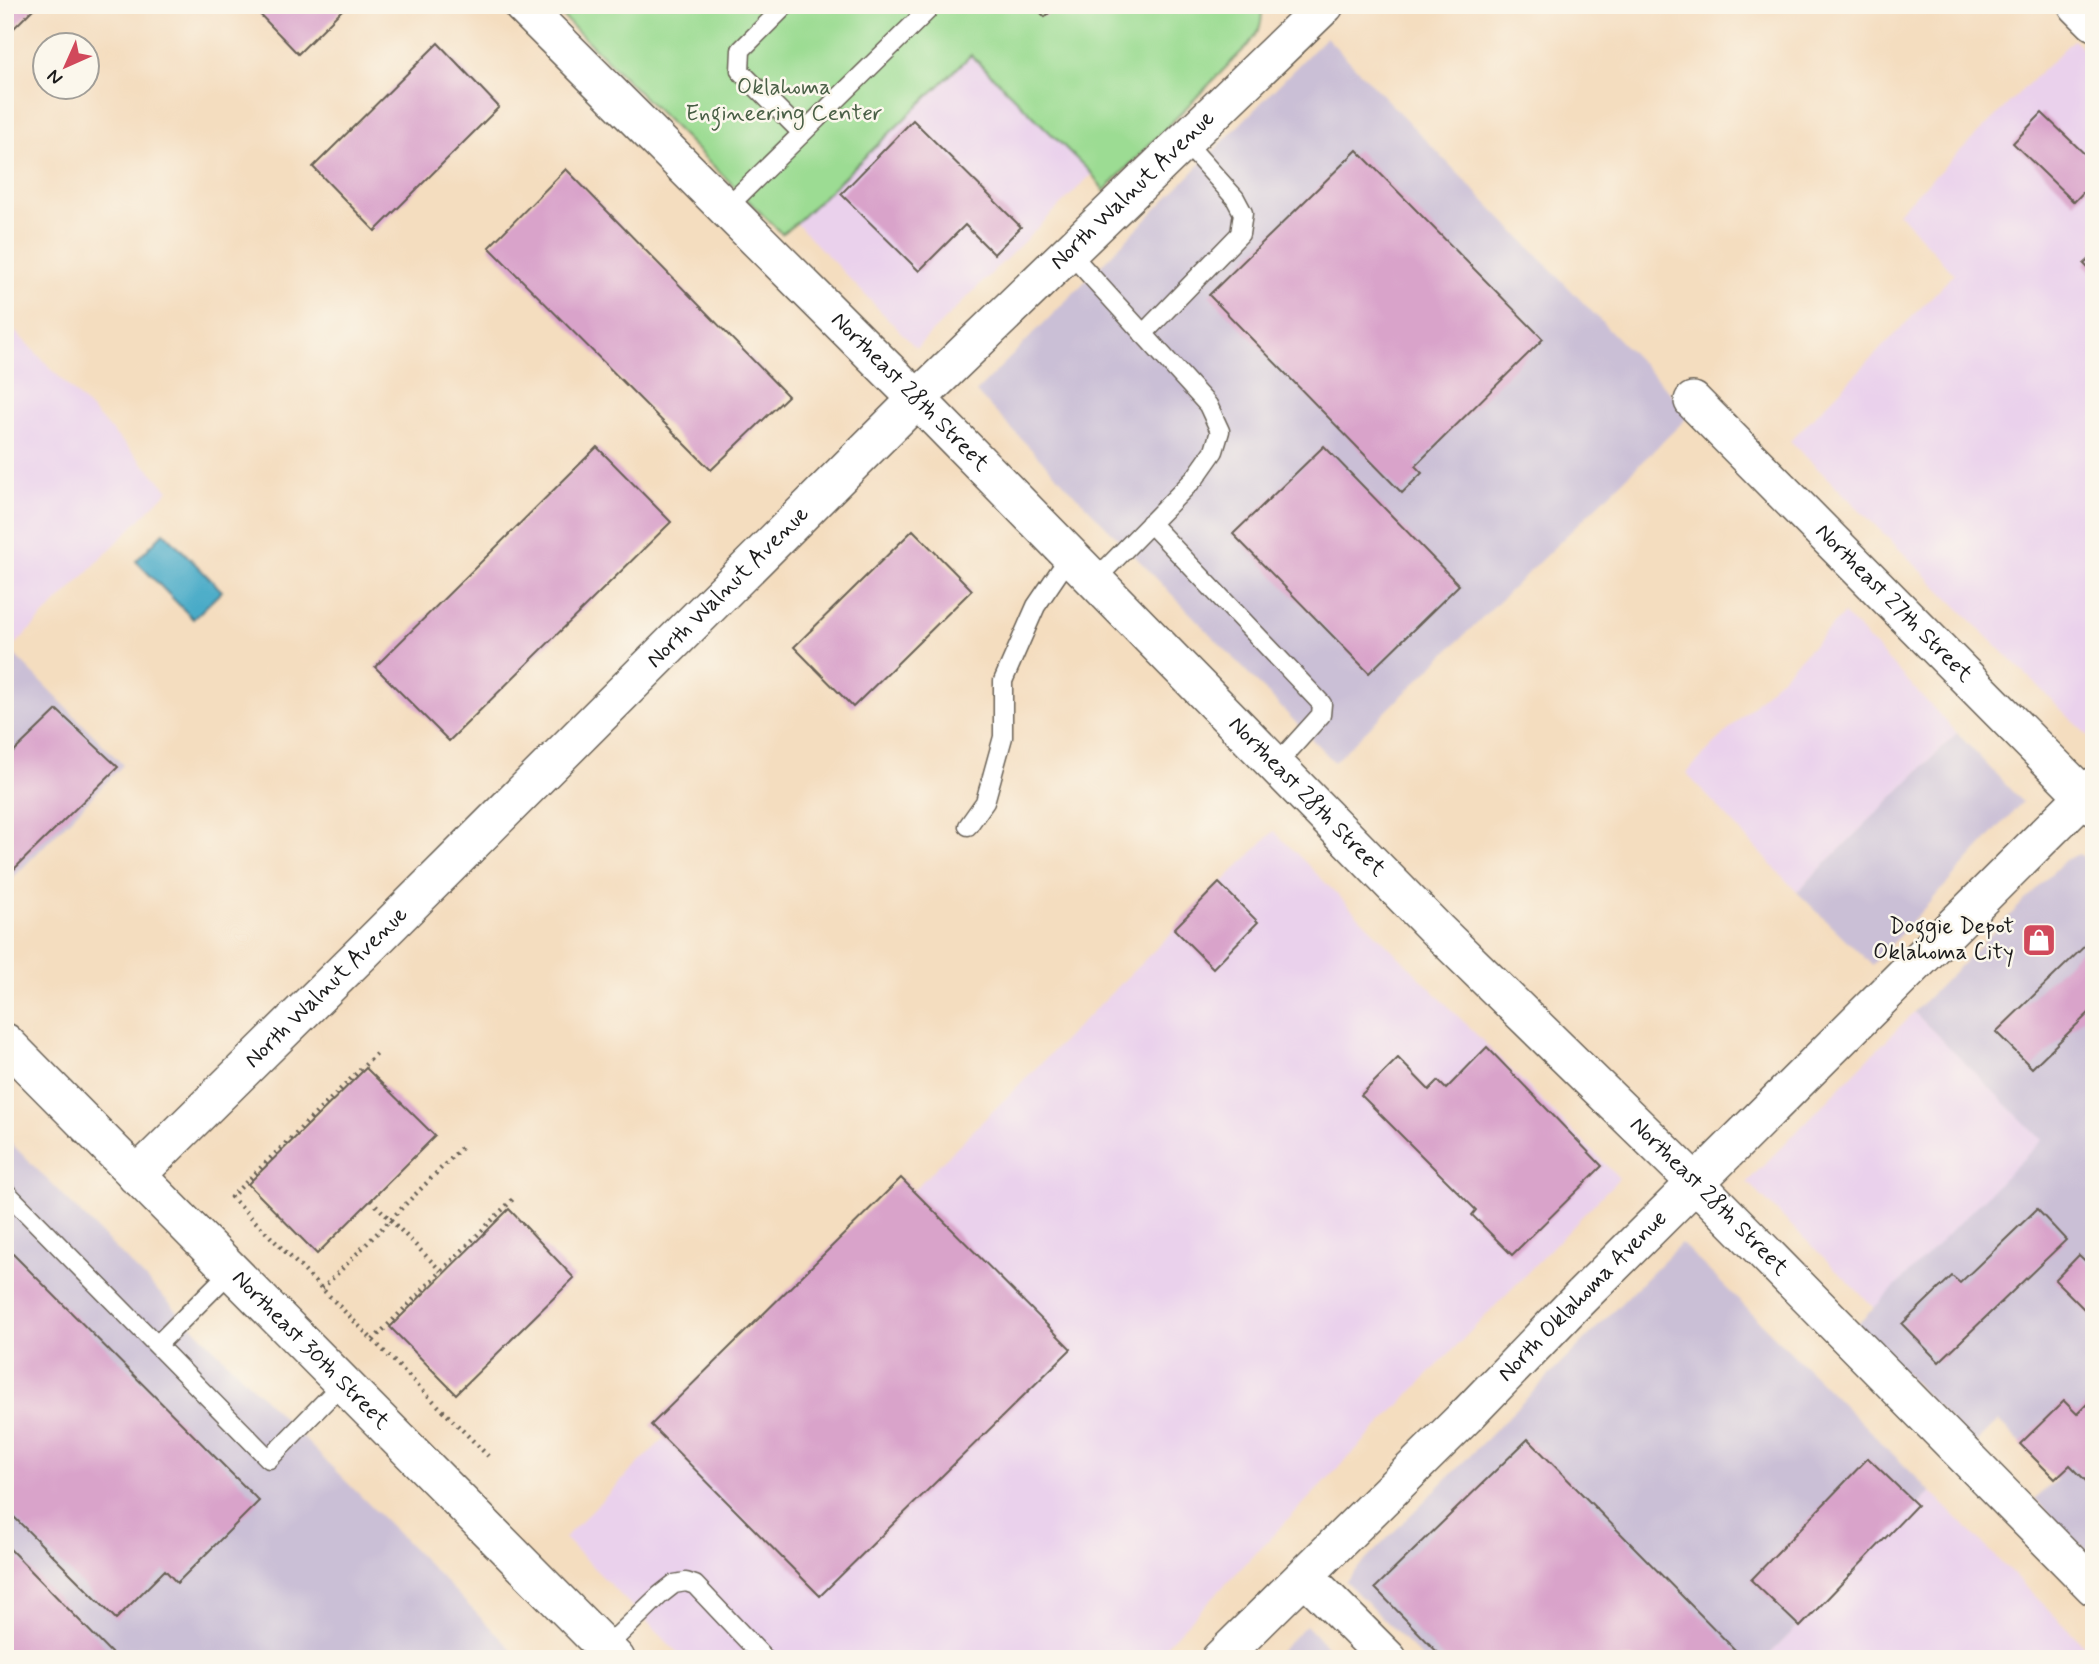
<svg xmlns="http://www.w3.org/2000/svg" width="2099" height="1664" font-family="Mynerve,sans-serif">
<style>
.built{fill:#ead1ec}
.industrial{fill:#cabfd6}
.green{fill:#9cdc93;stroke:#5c7c58;stroke-width:2}
.water{fill:#49abc8;stroke:#326472;stroke-width:2}
.building{fill:#d9a3ca}
.lines{fill:none;stroke-linecap:round;stroke-linejoin:round}
.lane-casing{stroke:#686055;stroke-width:21}
.street-casing{stroke:#686055;stroke-width:40}
.path{stroke:#686055;stroke-width:4.5;stroke-dasharray:2 5;stroke-linecap:butt}
.lane{stroke:#fff;stroke-width:18}
.street{stroke:#fff;stroke-width:37}
.labels{text-anchor:middle;dominant-baseline:central;stroke-width:5;stroke-linejoin:round;paint-order:stroke}
.park-label{font-size:23px;fill:#495f46;stroke:#fbf7ec}
.street-label{font-size:23px;fill:#1c1c1c;stroke:#fbf7ec}
.poi-label{font-size:23px;fill:#1c1c1c;stroke:#fbf7ec;text-anchor:end}
</style>
<rect width="100%" height="100%" fill="#fbf7ec"/>
<filter id="ink" filterUnits="userSpaceOnUse"><feTurbulence type="fractalNoise" baseFrequency=".0143" numOctaves="2"/><feDisplacementMap in="SourceGraphic" scale="14" xChannelSelector="R" yChannelSelector="G"/><feConvolveMatrix kernelMatrix="1 2 1 2 8 2 1 2 1" color-interpolation-filters="sRGB"/></filter>
<filter id="wash" filterUnits="userSpaceOnUse"><feTurbulence type="fractalNoise" baseFrequency=".00686" numOctaves="4" result="noise"/><feDisplacementMap in="SourceGraphic" scale="28" xChannelSelector="R" yChannelSelector="G"/><feGaussianBlur stdDeviation="1.57" result="paint"/><feColorMatrix in="noise" values="0 0 0 0 0 0 0 0 0 0 0 0 0 0 0 0 0 1.4 0 .05"/><feComposite in="paint" operator="in"/></filter>
<g filter="url(#wash)">
<rect width="100%" height="100%" fill="#f4ddbf"/>
<path class="built" d="M2073,40L2094,60V730L2088,736L1790,441L1954,274L1898,212Z
M971,55L1092,174L916,348L796,223Z
M5,321L169,490L5,655Z
M1844,614L1957,733L1797,892L1686,773Z
M1274,831L1619,1178L1153,1659H684L564,1538Z
M1914,1012L2043,1140L1875,1308L1747,1182Z
M1931,1492L2094,1655V1659H1765Z"/>
<path class="industrial" d="M1326,37L1691,414L1334,762L976,392Z
M10,650L123,765L5,886V655Z
M1957,733L2022,802L1872,965L1797,892Z
M2079,854L2094,868V1558L2035,1499L2057,1479L1998,1421L1974,1444L1857,1325L2042,1140L1914,1012L2065,860Z
M5,1137L434,1570L521,1659H5Z
M1681,1243L1931,1492L1765,1659H1423L1345,1581Z
M1306,1625L1338,1659H1272Z"/>
<path class="green" d="M551,5H1261C1264,23 1259,31 1248,45L1104,191L1092,174L971,55L796,223L782,234Z"/>
<path class="water" d="M164,532L222,591L193,619L136,561Z"/>
<g id="blocks">
<path class="building" d="M5,5H37L5,37Z
M251,5H347L298,54Z
M1033,5H1057L1045,17Z
M438,43L499,107L375,231L313,167Z
M2042,113L2094,163V181L2074,202L2013,143Z
M913,120L1021,227L994,254L965,225L919,271L841,194Z
M1357,150L1543,339L1415,466L1422,473L1402,493L1209,295Z
M566,169L788,396L711,470L489,247Z
M2094,255V274L2084,264Z
M1324,446L1459,585L1369,673L1233,534Z
M597,447L671,522L449,741L375,667Z
M913,530L972,590L853,707L794,647Z
M57,710L118,767L5,878V760Z
M1219,883L1258,922L1213,968L1174,929Z
M2094,937V1008L2032,1068L1996,1032Z
M1487,1047L1602,1166L1512,1255L1472,1215L1476,1210L1361,1095L1398,1058L1429,1090L1438,1081L1446,1089Z
M366,1068L435,1136L317,1254L248,1184Z
M901,1178L1071,1349L820,1596L651,1425Z
M509,1209L574,1278L456,1394L390,1327Z
M2037,1209L2066,1240L1939,1362L1902,1324L1952,1276L1960,1283Z
M5,1246L259,1501L177,1583L165,1570L116,1619L5,1508Z
M2079,1255L2094,1269V1319L2055,1280Z
M2094,1397V1489L2070,1465L2055,1479L2020,1444L2064,1401L2077,1414Z
M1528,1439L1744,1659H1444L1375,1588Z
M1868,1458L1917,1505L1800,1627L1751,1580Z
M5,1544L117,1659H5Z"/>
</g>
</g>
<g filter="url(#ink)">
<use href="#blocks" fill-opacity="0" stroke="#686055" stroke-width="2"/>
<g class="lines">
<g class="lane-casing">
<path id="lane" d="M786,5L741,50L740,71L802,133
M725,209L928,10L927,5
M1069,252L1208,405L1220,431L1214,451L1195,478L1094,581
M1143,334L1240,234L1243,213L1235,198L1184,141
M1150,523L1322,704L1321,715L1275,766
M968,826L985,802L1003,737V681L1036,606L1070,556
M5,1191L269,1459L343,1383
M157,1345L231,1271
M605,1648L660,1595L674,1584L686,1582L695,1585L765,1659"/>
</g>
<g class="street-casing">
<g id="street">
<path id="s1" d="M522,5L917,399L1437,930L1696,1183L2094,1587"/>
<path d="M2077,5L2094,22"/>
<path id="s2" d="M1693,401L2094,806"/>
<path id="s3" d="M5,1042L616,1659"/>
<path id="s4" d="M136,1176L358,957L917,399L1325,5"/>
<path d="M1305,1576L1388,1659"/>
<path id="s5" d="M1220,1659L1467,1415L1575,1303L2094,786"/>
</g>
</g>
<path class="path" d="M376,1054L231,1197L488,1456
M371,1200L444,1274
M322,1289L464,1145
M373,1340L515,1197"/>
<use href="#lane" class="lane"/>
<use href="#street" class="street"/>
</g>
</g>
<defs>
<g id="shop-square" transform="scale(1.75)"><rect x="-9" y="-9" width="18" height="18" rx="4" fill="#d1495b" stroke="#fbf7ec"/><path d="M-5-2.5h2.3a2.7 3.5 0 0 1 5.4 0H5L5.5 6h-11ZM-1.5-2.5h3a1.5 2.3 0 0 0-3 0Z" fill="#fff"/></g>
</defs>
<g fill-rule="evenodd">
<use href="#shop-square" x="2039" y="940"/>
</g>
<g class="labels">
<g class="park-label">
<text x="784" y="88">Oklahoma<tspan x="784" dy="26">Engineering Center</tspan></text>
</g>
<g class="street-label">
<text stroke="none"><textPath href="#s4" startOffset="1402">North Walnut Avenue</textPath></text>
<text stroke="none"><textPath href="#s1" startOffset="548">Northeast 28th Street</textPath></text>
<text stroke="none"><textPath href="#s4" startOffset="835">North Walnut Avenue</textPath></text>
<text stroke="none"><textPath href="#s2" startOffset="285">Northeast 27th Street</textPath></text>
<text stroke="none"><textPath href="#s1" startOffset="1115">Northeast 28th Street</textPath></text>
<text stroke="none"><textPath href="#s4" startOffset="268">North Walnut Avenue</textPath></text>
<text stroke="none"><textPath href="#s1" startOffset="1682">Northeast 28th Street</textPath></text>
<text stroke="none"><textPath href="#s5" startOffset="513">North Oklahoma Avenue</textPath></text>
<text stroke="none"><textPath href="#s3" startOffset="434">Northeast 30th Street</textPath></text>
</g>
<g class="poi-label">
<text x="2014" y="927">Doggie Depot<tspan x="2014" dy="26">Oklahoma City</tspan></text>
</g>
</g>
<rect width="2099" height="1664" fill="none" stroke="#fbf7ec" stroke-width="28"/>
<g transform="translate(66 66) rotate(225)"><circle r="33" fill="#fbf7ec" stroke="#a29f99" stroke-width="2"/>
<path d="M0-5L12 26L0 18L-12 26Z" fill="#d1495b"/>
<text y="-10" font-size="19" font-weight="bold" text-anchor="middle" fill="#1c1c1c">N</text>
</g>
</svg>
